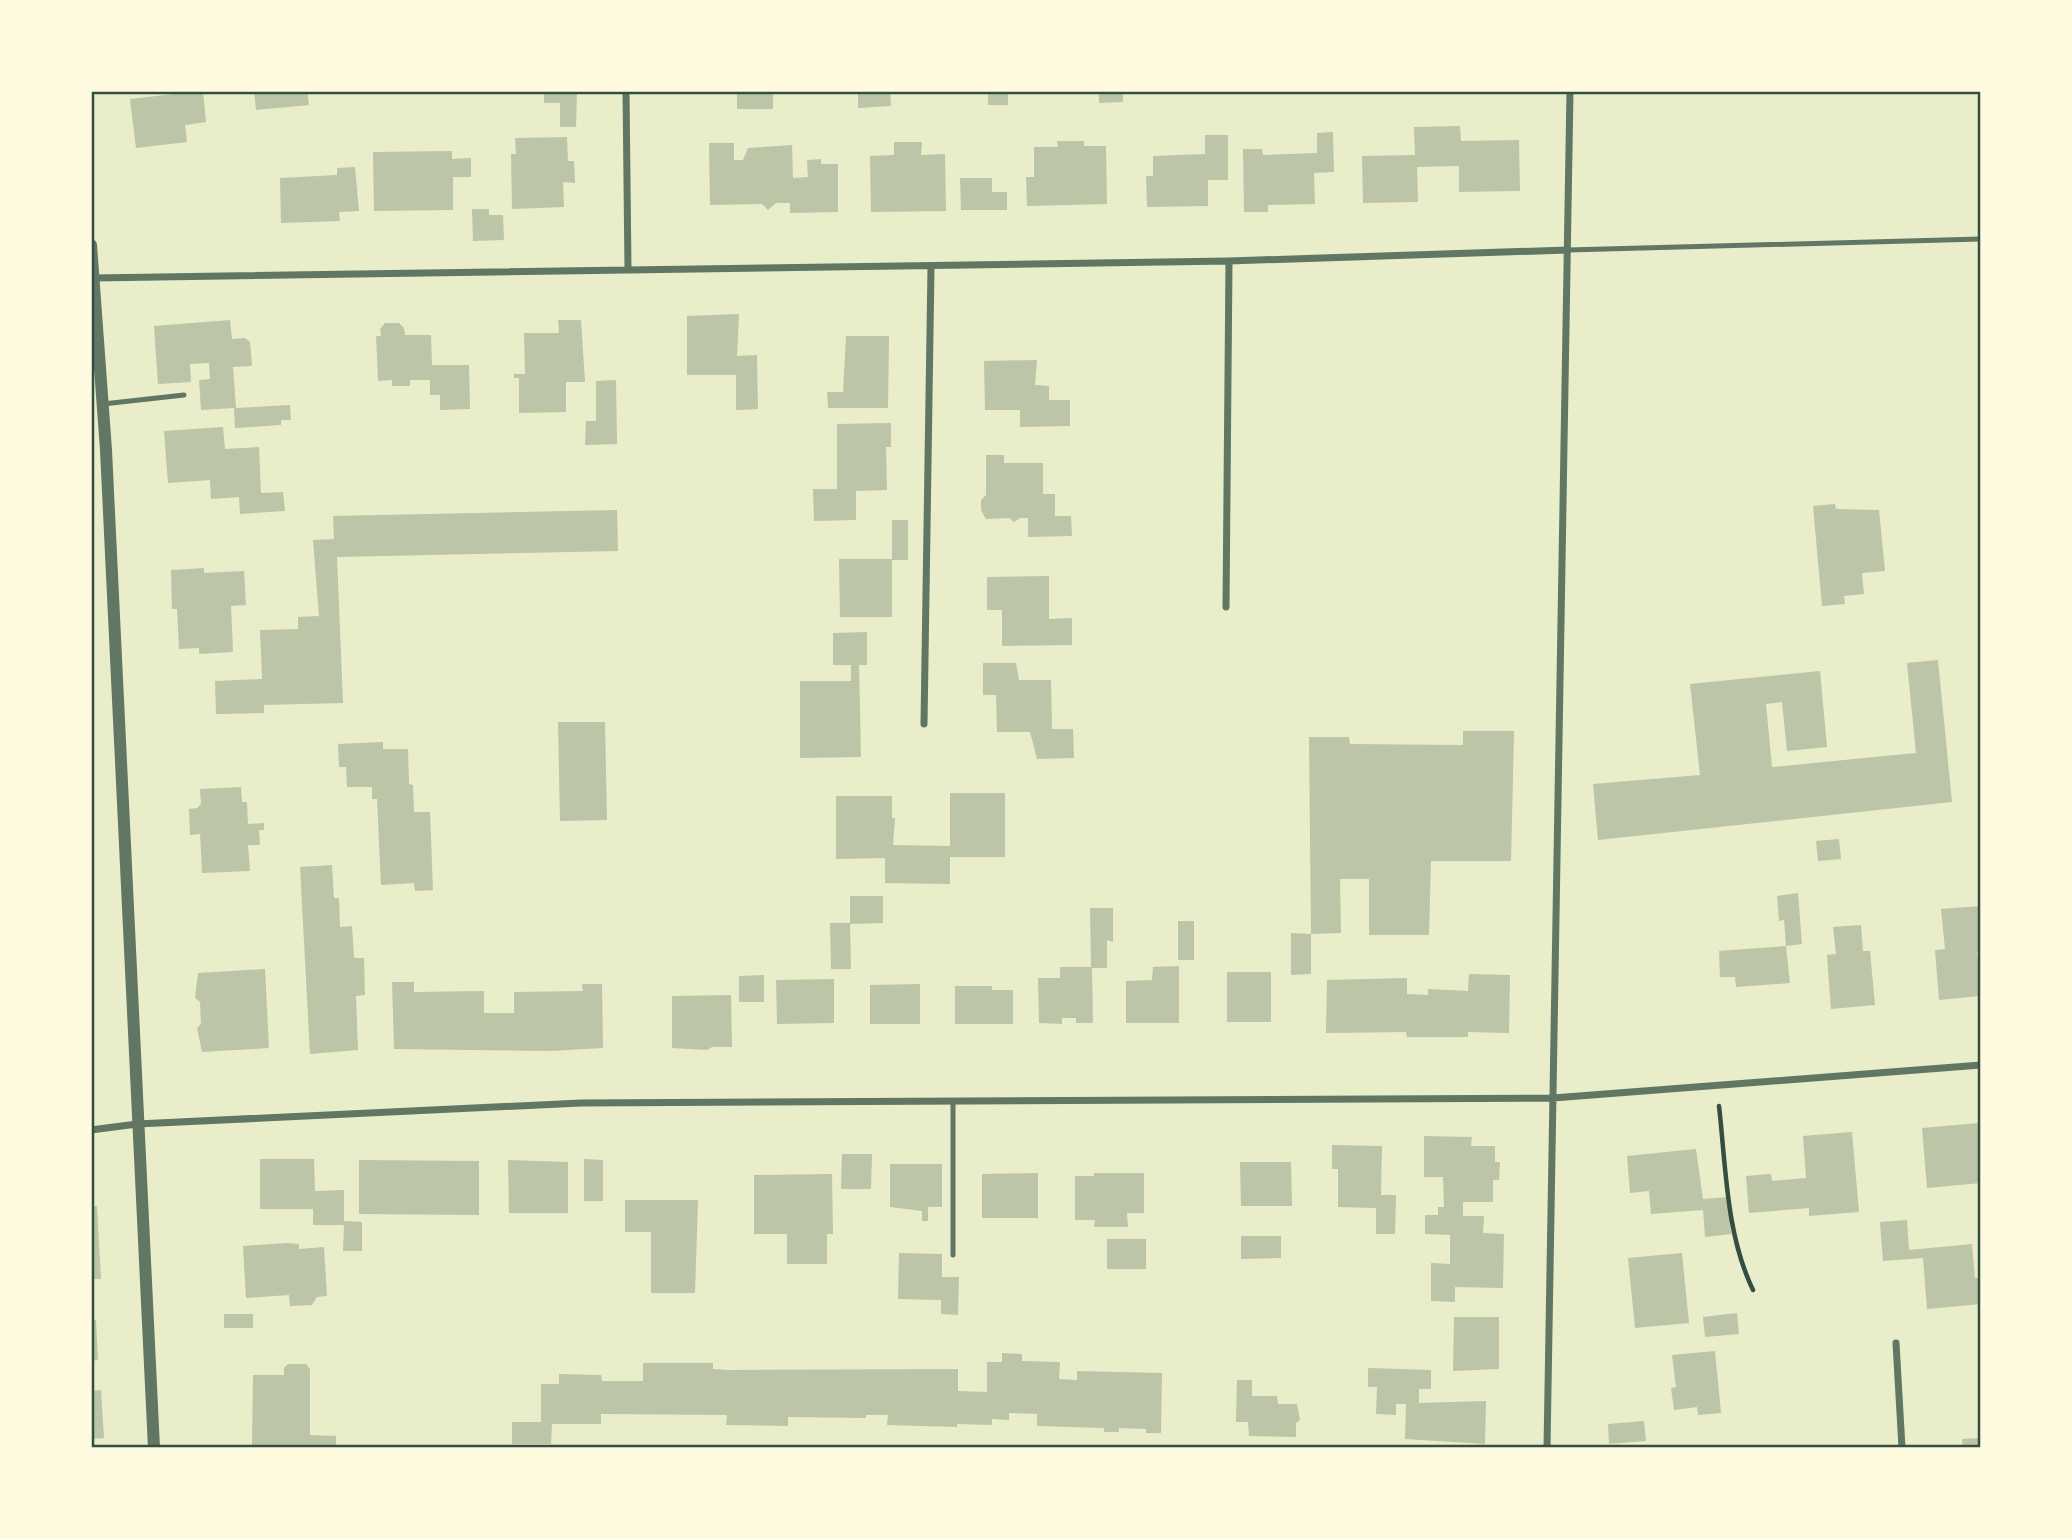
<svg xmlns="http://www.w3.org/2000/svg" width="2072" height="1539" font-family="'Exo 2',sans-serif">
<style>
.building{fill:#bcc5a7}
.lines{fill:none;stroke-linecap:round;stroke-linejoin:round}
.path{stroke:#344e41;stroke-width:4.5}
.service{stroke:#617663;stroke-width:5}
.minor{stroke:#617663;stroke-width:7}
.tertiary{stroke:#617663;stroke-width:12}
.neatline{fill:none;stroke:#344e41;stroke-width:2.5}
</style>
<rect width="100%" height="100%" fill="#e9edc9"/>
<path class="building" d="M200,91H203L206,122L185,125L187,142L136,148L130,99Z
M254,91H307L309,105L256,110Z
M544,91H577L576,127H560V103H544Z
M737,91H773V109H737Z
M871,91H890L891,106L858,108V92Z
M988,91H1008V105H988Z
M1099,91H1123V102L1099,103Z
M1460,126L1461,141L1519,140L1520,191L1459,192V166L1417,167L1418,202L1363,203L1362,156L1415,155L1414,127Z
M1333,132L1334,172L1314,173L1315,204L1268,205V212H1244L1243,149H1262L1263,155L1317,153V133Z
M1205,135H1228V180H1208V206L1147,207L1146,176H1153V156L1205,154Z
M567,137L568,161H574L575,183L563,182L564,207L512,209L511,154H516L515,138Z
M1057,141H1084V146H1106L1107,204L1027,206L1026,177H1034V147H1058Z
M894,142H922L921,155L945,154L946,211L871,212L870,156L894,155Z
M709,143H734V160H743L748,148L792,145L793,178L808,177L807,160L821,159V164H838V212L790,213V203H776L768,210L762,204L710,205Z
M452,151V159L471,158V177H453V210L374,211L373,152Z
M355,167L359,211L339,212L340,221L281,223L280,178L337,175V168Z
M960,178H992V192H1007V210H961Z
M472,209H489V215H503L504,240L473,241Z
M739,314L737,356L757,355L758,409L736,410V375H687V316Z
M230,320L232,339L245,338L250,342L252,366L233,367L236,408L290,405L291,420H281V425L235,428L234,408L201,410L199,380L210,379L209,363L190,364L191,382L158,384L154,326Z
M558,320H581L585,382H566V412L519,413V378H514V374H525L524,333H559Z
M385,323H399L404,328L405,335H431L432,365H469L470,409L440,410V395H430V380H410V386H392V380L378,381L376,336H381L380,329Z
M846,336H889L888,408H828L827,392H843Z
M1037,360L1035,385L1049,386V400H1070V426L1020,427V410H985L984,361Z
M616,380L617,444L585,445L586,421H596V381Z
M891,423V447H886L887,490L856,491V520L814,521L813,489H837V424Z
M223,427L225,449L259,447L261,493L283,492L285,511L240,514L239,497L211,499L210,480L168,483L164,431Z
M986,455H1004V463H1043V494H1055V516H1071L1072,536L1028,537V518H1020L1014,522L1009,518L986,519L981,510V500L986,495Z
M1835,504L1836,509L1879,510L1885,571L1862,573L1864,594L1844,596L1845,604L1822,606L1813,506Z
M617,510L618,551L337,557L343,703L264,705V713L216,714L215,681L262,679L260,630L298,629V617L319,616L313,540L334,539L333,516Z
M892,520H908V560H892Z
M839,559H892V617H840Z
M204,568V573L244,571L246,605L231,606L233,652L199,654V648L179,649L177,609H172L171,570Z
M1049,576V619L1072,618V645L1002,646V610H987V577Z
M867,632V665H859L861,757L800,758V681H851V665H833V633Z
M1938,660L1952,802L1598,840L1593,784L1700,775L1690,684L1820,671L1827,747L1787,751L1782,702L1766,704L1772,767L1916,753L1907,663Z
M983,663H1016L1019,680H1051L1052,729H1073L1074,758L1037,759L1030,732H997L996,695H983Z
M558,722H605L607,820L560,821Z
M1463,731H1514L1511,861H1431L1429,935H1369V879H1340L1341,933L1311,934L1309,737H1349L1350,744L1463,745Z
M383,742V749H408L409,784L413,785L414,812H430L433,890L415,891L414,883L381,885L377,799H372V787H347L346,767H339L338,744Z
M241,787L242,802H247L248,824L264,823V830H259L260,845H248L250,871L202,873L200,834L190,835L189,809L197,808L201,804L200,789Z
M950,793H1005V857H950V884L885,883V858L836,859V796H892V818H895L893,845L950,846Z
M1839,839L1841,859L1818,861L1816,841Z
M332,865L334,898H339L340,927L352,926L354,958H364L365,995L356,996L358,1050L310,1054L300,867Z
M1798,893L1802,944L1786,946L1790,983L1736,987L1735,977H1720L1719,951L1786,946L1784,920L1779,921L1777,896Z
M850,896H883V923L850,924Z
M1981,906V952H1977L1981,996L1939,1000L1935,950L1945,949L1941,909Z
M1090,908H1113V942L1107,940V968H1092L1093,1023H1076V1018H1062V1024L1039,1023L1038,978H1060V967H1091Z
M1178,921H1194V960H1178Z
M830,923H850L851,969H831Z
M1861,925L1863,951H1870L1875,1005L1831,1009L1827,955L1836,954L1833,927Z
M1291,933L1311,934V974L1291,975Z
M1179,966V1023H1126V981L1152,980L1153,967Z
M265,969L269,1048L202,1052L197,1028L201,1024L200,1002L195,998L198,973Z
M1227,972H1271V1022H1227Z
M1469,974L1510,975L1509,1033L1468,1032V1037H1407L1406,1032L1326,1033L1327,980L1407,978V994L1428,995V989L1468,991Z
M764,975V1002H739V976Z
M834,979V1023L777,1024L776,980Z
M392,982H414V992L484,991V1013H514V992L583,991L582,984H602L603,1048L550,1051L394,1049Z
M920,984V1024H870V985Z
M955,986H992V990H1013V1024H955Z
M731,995L732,1047H712L707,1050L672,1048V996Z
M1979,1123L1981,1183L1927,1188L1922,1128Z
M1852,1132L1859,1212L1809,1216V1208L1749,1213L1746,1176L1771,1174L1772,1181L1806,1178L1803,1136Z
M1424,1136L1472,1137L1471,1146H1495V1162H1500L1499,1180H1493V1202H1463V1216H1484L1483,1233L1504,1234L1503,1288L1455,1287V1302L1431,1301V1263L1450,1264V1235L1425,1234V1215H1438V1207H1444L1443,1177H1424Z
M1332,1145L1382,1146L1381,1195H1396L1395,1234H1376V1208L1338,1207V1169H1332Z
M1696,1149L1703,1199L1728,1197L1731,1234L1705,1237L1703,1210L1651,1214L1649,1191L1630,1193L1627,1156Z
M842,1154H872L871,1189H841Z
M260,1159H314L315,1191L344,1190V1221L362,1222V1251H343L344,1225H313V1209H260Z
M584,1159L603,1160V1201H584Z
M359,1160L479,1161V1215L359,1214Z
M508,1160L568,1162V1213H509Z
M1240,1162H1291L1292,1206H1241Z
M890,1164H942V1207H928V1221H922V1211L890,1207Z
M1038,1173V1218H982V1174Z
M1094,1173H1144V1213H1127L1128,1227H1094L1095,1220H1075V1176H1094Z
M832,1174L833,1234H827V1264H787V1234H754V1175Z
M625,1200H698L695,1293H651V1232H625Z
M91,1206H97L101,1279H91Z
M1907,1220L1909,1250L1972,1244L1975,1278H1981V1304L1927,1309L1923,1258L1883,1261L1880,1222Z
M1241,1236H1281V1258L1241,1259Z
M1107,1239H1146V1269H1107Z
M287,1243L299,1244V1249L324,1247L327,1296L317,1297L312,1305L290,1306L289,1295L246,1298L243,1246Z
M899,1253L942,1254V1277H959L958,1315L941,1314V1300L898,1299Z
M1682,1253L1689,1323L1635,1328L1628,1258Z
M1737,1313L1739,1334L1705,1337L1703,1317Z
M224,1314H253V1328H224Z
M1454,1317H1499V1369L1453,1371Z
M91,1320H96L98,1360L91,1361Z
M1715,1351L1721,1413L1698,1415L1697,1407L1674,1410L1671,1388L1676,1387L1672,1355Z
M1002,1353L1022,1354V1361L1060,1362L1059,1379L1077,1380V1371L1162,1373L1161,1433H1146V1429L1119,1428V1432H1104V1428L1037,1426V1414L1009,1413V1420L992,1419V1425L957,1424V1427L887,1425L888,1415H866V1418L788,1417V1426L726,1425L727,1415L601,1414V1424H552L551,1444H512V1422H541V1384H559V1374L601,1375L602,1381H643V1363H713V1369L728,1370L958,1369V1391L987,1392V1362H1002Z
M288,1364H306L310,1369V1435L336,1436V1448L252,1445L253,1375H284V1368Z
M1368,1368L1431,1370V1389H1419V1403L1486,1401L1485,1444L1405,1439L1406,1404H1396V1415L1376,1414L1377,1387H1368Z
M1237,1380H1252V1396H1277L1278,1404H1297L1300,1420L1296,1423V1437L1249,1436L1248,1422H1236Z
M101,1390L104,1438L91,1439V1391Z
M1644,1421L1646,1441L1609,1444L1608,1424Z
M1981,1438V1448H1963L1962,1439Z"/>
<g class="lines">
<path class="path" d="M1719,1106C1726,1167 1726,1234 1753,1290"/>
<path class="service" d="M1568,250L1981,239
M103,404L184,395
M953,1101V1255"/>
<path class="minor" d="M626,91L628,270
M94,278L1229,261L1568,250
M1226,607L1229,261
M924,724L931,267
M91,1130L137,1124L581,1103L1553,1098L1981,1065
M1896,1343L1902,1448
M1547,1448L1570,91"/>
<path class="tertiary" d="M91,245L106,450L154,1448"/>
</g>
<rect width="2072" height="1539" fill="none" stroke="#fefae0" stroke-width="186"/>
<rect x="93" y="93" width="1886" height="1353" class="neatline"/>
</svg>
